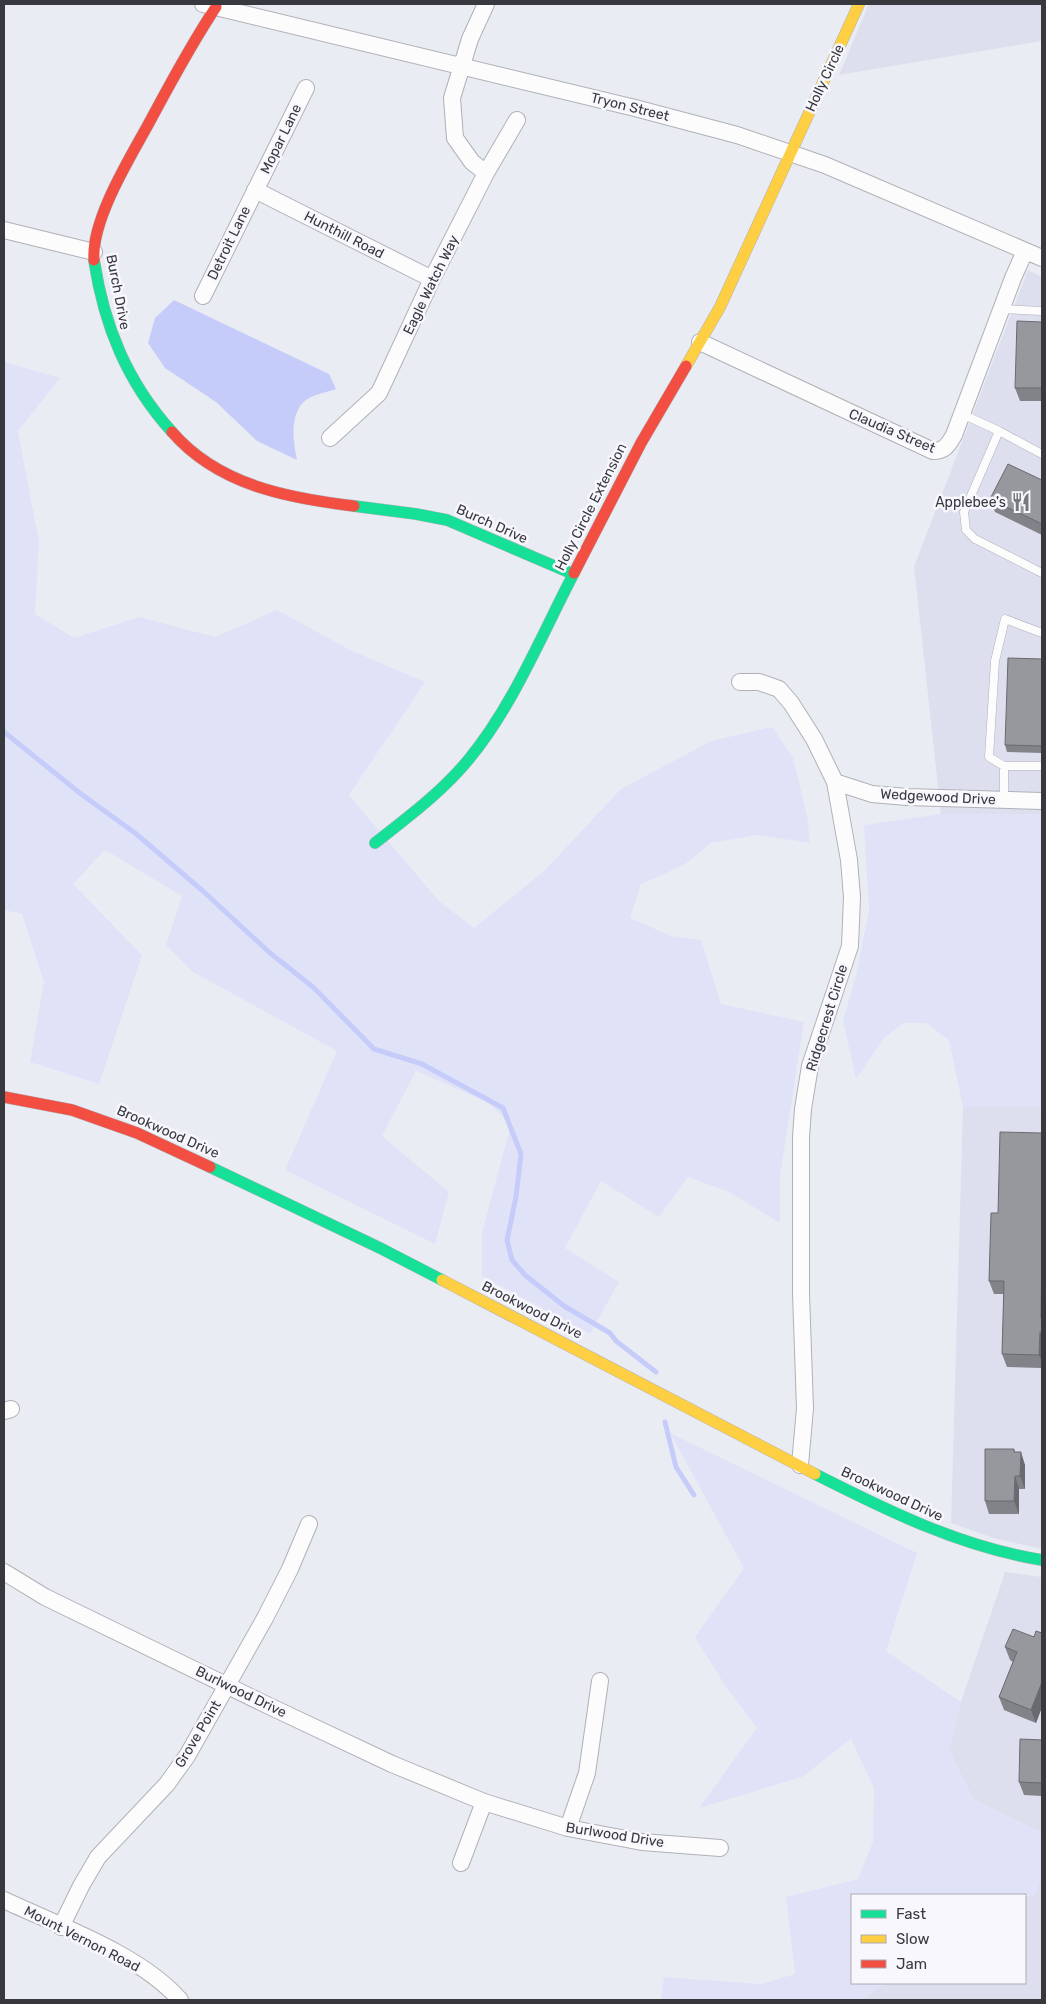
<svg xmlns="http://www.w3.org/2000/svg" width="1046" height="2004" font-family="Rubik,sans-serif">
<style>
.built{fill:#dddfef}
.green{fill:#e0e3f7}
.water{fill:#c6ccfa}
.lines{fill:none;stroke-linecap:round;stroke-linejoin:round}
.stream{stroke:#c6ccfa;stroke-width:5}
.lane-casing{stroke:#b0b1b7;stroke-width:9}
.street-casing{stroke:#b0b1b7;stroke-width:18}
.fast-casing{stroke:#b0b1b7;stroke-width:12}
.slow-casing{stroke:#b0b1b7;stroke-width:12}
.jam-casing{stroke:#b0b1b7;stroke-width:12}
.lane{stroke:#fcfcfd;stroke-width:8}
.street{stroke:#fcfcfd;stroke-width:16}
.fast{stroke:#16e098;stroke-width:11}
.slow{stroke:#ffcf43;stroke-width:11}
.jam{stroke:#f24e42;stroke-width:11}
.wall{fill:#818388}
.shaded-wall{fill:#696a6f}
.building{fill:#96989e;stroke:#696a6f}
.labels{text-anchor:middle;dominant-baseline:central;stroke-width:5;stroke-linejoin:round;paint-order:stroke}
.street-label{font-size:14px;fill:#38393e;stroke:#f7f7fd}
.poi-label{font-size:14px;fill:#38393e;stroke:#f7f7fd;text-anchor:end}
</style>
<rect width="100%" height="100%" fill="#eaecf4"/>
<path class="built" d="M869,4H1042V41L839,75Z
M1028,270L1042,277V814H941L914,567Z
M963,1107H1042V1549L993,1538L951,1523Z
M1005,1572L1042,1577V1833L973,1799L949,1750L961,1702Z
M1042,1874V2000H861L885,1983H1025V1896L1035,1895Z"/>
<path class="green" d="M4,362L60,378L18,431L39,542L35,614L74,638L139,617L215,637L277,610L350,650L425,682L349,795L439,901L474,928L544,871L621,789L711,741L772,727L793,758L807,815L810,843L757,835L711,843L684,865L641,884L630,918L671,936L701,940L721,1004L804,1022L780,1176V1223L729,1192L688,1177L659,1217L601,1181L565,1248L619,1282L590,1334L482,1276V1232L511,1125L489,1103L416,1071L382,1136L449,1192L435,1244L285,1170L337,1051L193,972L166,945L182,896L105,850L73,884L142,955L99,1084L30,1062L44,982L22,914L4,910Z
M941,814H1042V1107H963L949,1040L926,1023H903L884,1038L856,1079L843,1020L856,976L869,910L864,825Z
M670,1433L917,1553L886,1651L961,1702L949,1750L973,1799L1042,1833V1874L1035,1895H852V1983H885L861,2000H661L664,1977L761,1984L795,1974L786,1897L858,1879L873,1842L874,1788L851,1739L802,1777L699,1808L757,1728L726,1687L695,1637L744,1568Z"/>
<path class="water" d="M174,300L329,374L336,389C327,392 313,395 306,400C289,413 293,442 297,460L257,441L216,402L165,368L148,343L155,318Z"/>
<g class="lines">
<path class="stream" d="M4,732L81,794L135,833L203,891L270,953L313,987L374,1049L422,1064L503,1108L521,1154L516,1197L507,1240L512,1260L525,1275L564,1306L610,1333L616,1341L656,1372
M665,1422L676,1467L694,1495"/>
<g class="lane-casing">
<path id="lane" d="M1002,309L1042,311
M962,414L999,431
M1042,454L999,431L964,512L966,530L975,539L1042,573
M1004,766L989,757L995,661L1005,619L1042,633
M1004,801V766H1042"/>
</g>
<g class="street-casing">
<path id="street" d="M203,4L635,108L737,135L825,165L1042,258
M486,4L470,39L452,98L455,138L472,162L486,173
M255,190L432,279
M4,230L94,252
M203,296L306,88
M700,342L933,451C945,451 948,445 954,435L1013,278L1025,251
M330,438L379,393L432,279L486,173L517,120
M740,682H759L779,689L791,703L814,739L835,782L849,860L852,897L850,946L810,1066L803,1109L801,1137V1294L805,1408L800,1465
M835,782L872,794L907,797L1042,801
M4,1411L11,1409
M4,1572L45,1597L269,1706L392,1764L484,1802L568,1828L642,1842L720,1848
M568,1828L587,1773L600,1681
M461,1863L484,1802
M4,1900C59,1926 140,1954 180,2000
M61,1927L81,1886L98,1857L167,1784L187,1756L265,1618L290,1569L309,1524"/>
</g>
<g class="fast-casing">
<path id="fast" d="M94,260C104,326 127,382 172,432
M354,506L416,514L447,520L573,574
M375,843C408,817 442,792 469,759C513,706 542,634 574,573
M210,1167L380,1248L442,1280
M815,1474C888,1511 961,1547 1042,1560"/>
</g>
<g class="slow-casing">
<path id="slow" d="M686,366L720,307L859,4
M442,1280L815,1474"/>
</g>
<g class="jam-casing">
<path id="jam" d="M94,260C91,220 130,158 149,123C170,84 191,44 216,7
M172,432C218,485 287,498 354,506
M574,573L641,443L686,366
M4,1097L72,1110L137,1133L210,1167"/>
</g>
<use href="#lane" class="lane"/>
<use href="#street" class="street"/>
<use href="#fast" class="fast"/>
<use href="#slow" class="slow"/>
<use href="#jam" class="jam"/>
</g>
<path class="wall" d="M1042,322V401H1020L1015,388Z
M1042,480V535L995,512L990,499Z
M1042,659V753L1007,752L1005,745Z
M1042,1133V1368L1007,1367L1002,1354L1004,1294H994L989,1281L998,1213Z
M1014,1449L1015,1452L1025,1465V1489H1019V1514H989L985,1501Z
M1042,1633V1707L1036,1723L1004,1710L999,1697L1013,1662L1010,1660L1005,1647Z
M1042,1740V1796L1024,1795L1019,1782Z"/>
<path class="shaded-wall" d="M1042,1249V1322L1041,1318Z
M1040,1332L1042,1339V1362L1039,1355Z
M1021,1452L1025,1465V1489L1020,1476Z
M1015,1476L1019,1489V1514L1014,1501Z
M1042,1682V1707L1036,1723L1031,1710Z"/>
<path class="building" d="M1017,321L1042,322V388H1015Z
M1008,464L1042,480V524L990,499Z
M1008,658L1042,659V746L1005,745Z
M1000,1132L1042,1133V1249L1041,1318H1042V1332H1040L1039,1355L1002,1354L1004,1281H989L991,1213H998Z
M985,1449H1014V1452H1021L1020,1476H1015L1014,1501H985Z
M1013,1629L1034,1637L1036,1631L1042,1633V1682L1031,1710L999,1697L1017,1652L1005,1647Z
M1020,1739L1042,1740V1783L1019,1782Z"/>
<defs>
<g id="restaurant-bare" transform="scale(1.5)"><path d="M-5-6h1v4h1v-4h1v4h1v-4h1v5L-1.5 .5V6h-2V.5L-5-1ZM5-6V6H3V1.5H1.5Q1.5-4 5-6Z" fill="#76787e" stroke="#f7f7fd" stroke-width="2.5" paint-order="stroke"/></g>
</defs>
<g fill-rule="evenodd">
<use href="#restaurant-bare" x="1021" y="502"/>
</g>
<g class="labels">
<g class="street-label">
<text transform="translate(825 78) rotate(-65)">Holly Circle</text>
<text transform="translate(630 107) rotate(14)">Tryon Street</text>
<text transform="translate(281 139) rotate(-64)">Mopar Lane</text>
<text transform="translate(344 235) rotate(27)">Hunthill Road</text>
<text transform="translate(229 243) rotate(-64)">Detroit Lane</text>
<text transform="translate(431 285) rotate(-64)">Eagle Watch Way</text>
<text transform="translate(118 292) rotate(79)">Burch Drive</text>
<text transform="translate(892 431) rotate(23)">Claudia Street</text>
<text transform="translate(591 507) rotate(-63)">Holly Circle Extension</text>
<text transform="translate(492 524) rotate(24)">Burch Drive</text>
<text transform="translate(938 797) rotate(3)">Wedgewood Drive</text>
<text transform="translate(827 1018) rotate(-73)">Ridgecrest Circle</text>
<text transform="translate(168 1132) rotate(24)">Brookwood Drive</text>
<text transform="translate(532 1310) rotate(27)">Brookwood Drive</text>
<text transform="translate(892 1494) rotate(25)">Brookwood Drive</text>
<text transform="translate(241 1692) rotate(26)">Burlwood Drive</text>
<text transform="translate(198 1734) rotate(-59)">Grove Point</text>
<text transform="translate(615 1835) rotate(9)">Burlwood Drive</text>
<text transform="translate(82 1939) rotate(27)">Mount Vernon Road</text>
</g>
<g class="poi-label">
<text x="1006" y="502">Applebee's</text>
</g>
</g>
<rect width="1046" height="2004" fill="none" stroke="#38393e" stroke-width="10"/>
<rect x="851" y="1894" width="175" height="90" fill="#f7f7fd" stroke="#ababb1"/>
<rect x="861" y="1910" width="25" height="8" fill="#16e098" stroke="#ababb1"/>
<text x="896" y="1919" font-size="15" fill="#38393e">Fast</text>
<rect x="861" y="1935" width="25" height="8" fill="#ffcf43" stroke="#ababb1"/>
<text x="896" y="1944" font-size="15" fill="#38393e">Slow</text>
<rect x="861" y="1960" width="25" height="8" fill="#f24e42" stroke="#ababb1"/>
<text x="896" y="1969" font-size="15" fill="#38393e">Jam</text>
</svg>
